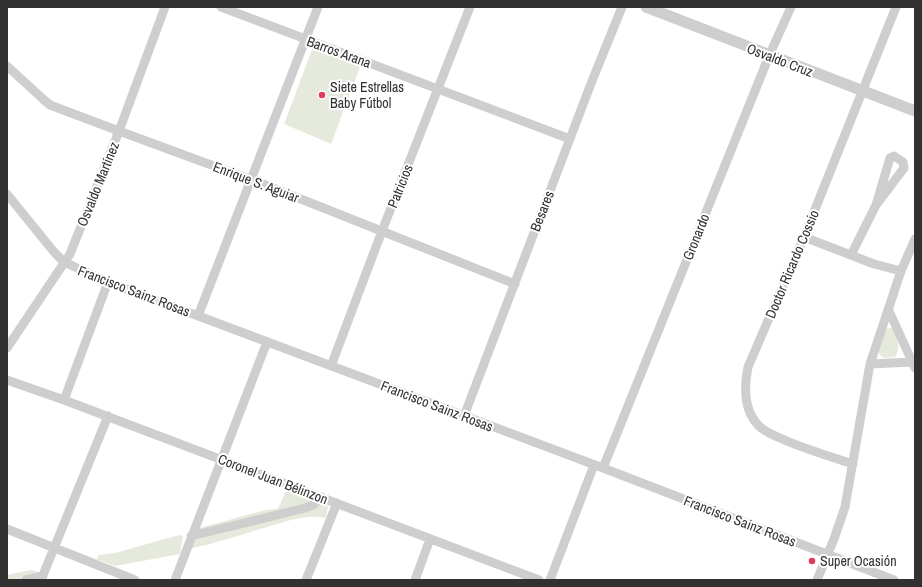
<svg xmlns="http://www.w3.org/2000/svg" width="922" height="587" font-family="'Archivo Narrow',sans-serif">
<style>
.green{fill:#e6eadd}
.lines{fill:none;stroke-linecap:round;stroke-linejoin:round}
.minor{stroke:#cecece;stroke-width:9}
.tertiary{stroke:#cecece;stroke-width:11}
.poi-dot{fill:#e23a5c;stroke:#fff;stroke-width:1.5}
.labels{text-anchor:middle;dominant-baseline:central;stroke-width:4;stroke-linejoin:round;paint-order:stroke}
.street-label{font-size:14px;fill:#313131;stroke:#fff}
.poi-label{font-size:14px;fill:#313131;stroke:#fff;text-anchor:start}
</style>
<rect width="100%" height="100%" fill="#fff"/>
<path class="green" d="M313,47L360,67L331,144L284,124Z
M890,328H893C898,335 901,350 895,357L884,358L880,355L879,352L886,329Z
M287,488L325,503L328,507L326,518C302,513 280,524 257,530C235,537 212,544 189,549L196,529L265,510L278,509Z
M179,535L183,536L180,554L115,566L96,559L99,555L115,553Z
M31,570L38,572L37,580H7V575Z"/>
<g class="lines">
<path class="minor" d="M221,7L570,139
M7,66L43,99L50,105L119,131L263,184L515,284
M7,194L54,252L64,262L108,282L603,468L894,580
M804,237L874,264L901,271
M851,255L876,205L904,168L903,162L894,156L890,158L876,205
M889,311L915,368
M198,316L318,7
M7,348L70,254L119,131L165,7
M870,364L912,362
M331,366L382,231L470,7
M7,380L64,400L539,580
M64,400L108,282
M464,416L592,81L622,7
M853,464C829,456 804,449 780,438C773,435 765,432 759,426C743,410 744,387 748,367L804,237L896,7
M603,468L769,56L791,7
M7,529L135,580
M191,536L305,508L313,505L322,497
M26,580L43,576
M41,580L108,416
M175,580L267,342
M306,580L337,503
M415,580L430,539
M550,580L594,465
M817,580L834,539L845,507L870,364L901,271L915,239"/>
<path class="tertiary" d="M646,7L915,111"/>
</g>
<g class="poi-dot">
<circle cx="322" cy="95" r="4"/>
<circle cx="812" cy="561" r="4"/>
</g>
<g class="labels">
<g class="street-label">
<text transform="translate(339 52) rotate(20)">Barros Arana</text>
<text transform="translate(780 60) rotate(21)">Osvaldo Cruz</text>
<text transform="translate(256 182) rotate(21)">Enrique S. Aguiar</text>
<text transform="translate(98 184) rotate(-68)">Osvaldo Martínez</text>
<text transform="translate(400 186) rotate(-68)">Patricios</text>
<text transform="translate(542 211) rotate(-69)">Besares</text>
<text transform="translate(696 237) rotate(-68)">Gronardo</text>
<text transform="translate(792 264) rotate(-67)">Doctor Ricardo Cossio</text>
<text transform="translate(134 291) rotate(21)">Francisco Sainz Rosas</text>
<text transform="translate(437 406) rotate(21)">Francisco Sainz Rosas</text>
<text transform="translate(273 479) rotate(21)">Coronel Juan Bélinzon</text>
<text transform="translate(740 521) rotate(21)">Francisco Sainz Rosas</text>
</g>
<g class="poi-label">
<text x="330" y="87">Siete Estrellas<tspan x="330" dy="16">Baby Fútbol</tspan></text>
<text x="820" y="561">Super Ocasión</text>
</g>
</g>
<rect width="922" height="587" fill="none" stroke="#313131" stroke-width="16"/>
</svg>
